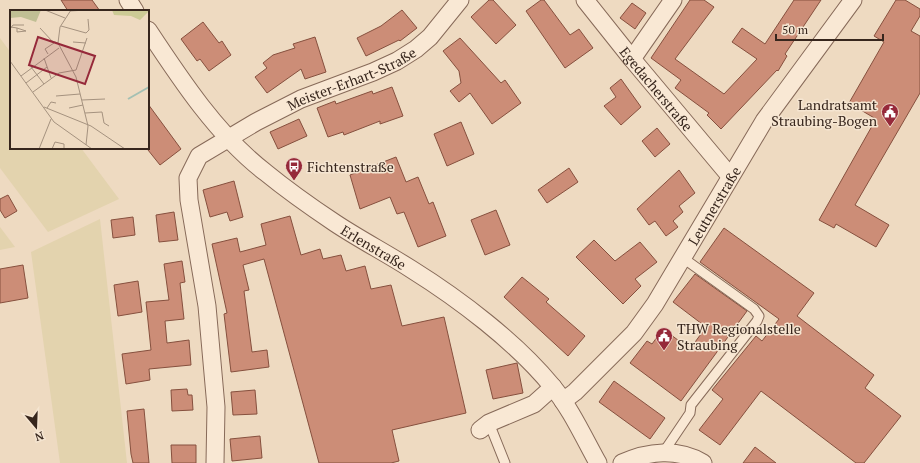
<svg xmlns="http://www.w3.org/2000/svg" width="920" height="463" font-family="'PT Serif',serif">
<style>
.farmland{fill:#e3d3ae}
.building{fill:#cc8d77;stroke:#86503e}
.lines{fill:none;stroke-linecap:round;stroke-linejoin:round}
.lane-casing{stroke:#876a59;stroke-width:11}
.street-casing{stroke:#876a59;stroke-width:19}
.lane{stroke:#f9e8d4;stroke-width:9}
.street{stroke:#f9e8d4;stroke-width:17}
.labels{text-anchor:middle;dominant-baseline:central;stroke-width:3;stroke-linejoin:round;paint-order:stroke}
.street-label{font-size:14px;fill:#37261d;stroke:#f5e5d1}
.poi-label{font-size:14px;fill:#37261d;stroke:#f5e5d1;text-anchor:start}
.inset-river{fill:none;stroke:#a4c0b3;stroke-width:2}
.inset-road{fill:none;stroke:#a5927f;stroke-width:1}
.view{fill:#96293a;fill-opacity:0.15;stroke:#96293a;stroke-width:2}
.inset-edge{fill:none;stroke:#37261d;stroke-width:2}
</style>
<rect width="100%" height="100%" fill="#eedac1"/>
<path class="farmland" d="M0,38L11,53V148H81L119,199L48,232L0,168Z
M100,219L127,463H60L31,252Z
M0,227L15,247L0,250Z"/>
<path class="building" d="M61,0H92L100,11H68Z
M489,0H493L516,25L496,44L471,17Z
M541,0H544L570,35L579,29L593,48L565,68L526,11Z
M690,0H704L714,7L675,59L724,94L757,59L732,42L742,28L765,44L794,0H821L785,54L787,56L778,71L777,70L721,129L707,115L709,113L675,88L681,80L651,58Z
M896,0H905L920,9V16L911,31L920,36V93L855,205L889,225L876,247L836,224L834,228L819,220L876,119L849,103L884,42L874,36Z
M632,3L646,13L635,29L620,18Z
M402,10L417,28L400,41L399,40L366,56L357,38L381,26Z
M203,22L219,43L222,41L231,55L209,71L200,59L197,61L181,39Z
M315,37L326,72L305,79L301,69L267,93L255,77L267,68L263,63L273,55L295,48L293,44Z
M460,38L501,83L505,80L521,103L492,124L470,93L459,102L450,91L461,83L459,71L443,51Z
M621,79L641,107L621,125L604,106L616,97L610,88Z
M392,87L403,116L380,124V121L344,135L343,132L328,137L317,108L335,101L336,104L372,91L373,94Z
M148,104L181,149L160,165L148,150Z
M299,119L307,136L278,149L270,132Z
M461,122L474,154L447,166L434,134Z
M657,128L670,144L655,157L642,141Z
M396,157L406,182L418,177L429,204L433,202L446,236L418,247L404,212L397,214L390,197L360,209L350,175Z
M569,168L578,182L547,203L538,190Z
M679,170L695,193L679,206L683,212L673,221L678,227L666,236L655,221L649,225L637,209Z
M234,181L243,217L230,221L227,212L210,217L203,190Z
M8,195L17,211L5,218L0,210V199Z
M496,210L510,245L485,255L471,220Z
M174,212L178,240L159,242L156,215Z
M290,216L301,255L320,249L323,259L341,255L346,271L365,266L371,289L391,285L402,326L444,317L466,413L392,430L399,461L391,463H319L264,259L243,265L249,290L244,291L252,352L267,350L269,367L231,372L224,314L227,313L212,244L237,238L240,252L266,245L261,224Z
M133,217L135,235L113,238L111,220Z
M724,228L814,293L797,316L874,375L865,388L901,416L864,463H856L761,391L720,445L699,430L723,399L712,390L756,336L762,341L779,319L700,262Z
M594,240L615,261L640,242L657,262L635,279L641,286L623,304L576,257Z
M182,261L185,282L180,283L184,319L165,321L167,343L189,340L191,365L149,369L150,380L126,384L122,354L151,350L146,302L169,300L164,264Z
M23,265L28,298L0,303V269Z
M695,274L747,311L681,401L630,363L647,341L652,344L663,329L690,349L706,327L673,302Z
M522,277L549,299L546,302L585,336L568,356L504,297Z
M138,281L142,312L118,316L114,285Z
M517,363L523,393L493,399L486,370Z
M614,381L665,418L650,439L599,402Z
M187,389L188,395H192L193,410L172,411L171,390Z
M255,390L257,414L233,415L231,392Z
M144,409L149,463H133L131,454L127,411Z
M260,436L262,458L232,461L230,439Z
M171,445H196V463H172Z
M755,447L776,463H743Z"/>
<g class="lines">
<g class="lane-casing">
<path id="lane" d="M489,423L505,463
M663,453L690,413L691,405L757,321L759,316L754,309L683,258"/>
</g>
<g class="street-casing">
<g id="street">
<path d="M128,0L135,11"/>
<path id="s1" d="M585,0L632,59L730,176"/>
<path id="s2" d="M148,30C181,80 218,136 265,172C287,190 311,207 335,223C359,239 386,253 411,269C459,299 516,342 552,386C571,409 584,438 598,463"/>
<path d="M632,59L673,0"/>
<path id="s3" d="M563,401L575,392L634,333L655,304L764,121L853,0"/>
<path d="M480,430L489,423L534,404L553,387"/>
<path id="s4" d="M215,463L216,407L207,306L189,200L188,178L199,156L256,122L301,99L373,72L397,61L416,49L430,37L460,0"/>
<path d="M622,463C648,451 678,448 703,463"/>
</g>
</g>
<use href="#lane" class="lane"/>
<use href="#street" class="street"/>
</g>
<defs>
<g id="civic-pin" transform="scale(0.9)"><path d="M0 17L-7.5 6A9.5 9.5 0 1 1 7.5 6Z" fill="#96293a" stroke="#f5e5d1"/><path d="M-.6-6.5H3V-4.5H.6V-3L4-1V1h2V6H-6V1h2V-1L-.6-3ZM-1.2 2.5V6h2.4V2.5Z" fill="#fff"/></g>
<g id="bus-pin" transform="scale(0.9)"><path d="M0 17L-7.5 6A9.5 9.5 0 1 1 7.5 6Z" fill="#96293a" stroke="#f5e5d1"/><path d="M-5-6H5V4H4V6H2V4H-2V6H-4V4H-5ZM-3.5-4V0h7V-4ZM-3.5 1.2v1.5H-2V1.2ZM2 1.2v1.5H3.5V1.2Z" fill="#fff"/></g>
</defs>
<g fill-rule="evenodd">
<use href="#civic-pin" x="890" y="112"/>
<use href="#bus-pin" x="294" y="166"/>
<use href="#civic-pin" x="664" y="336"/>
</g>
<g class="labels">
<g class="street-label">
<text stroke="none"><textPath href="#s4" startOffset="483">Meister-Erhart-Straße</textPath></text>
<text stroke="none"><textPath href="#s1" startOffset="114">Egedacherstraße</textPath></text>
<text stroke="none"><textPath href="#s3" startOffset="249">Leutnerstraße</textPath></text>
<text stroke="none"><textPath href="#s2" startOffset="317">Erlenstraße</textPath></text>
</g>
<g class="poi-label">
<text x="877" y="104" text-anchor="end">Landratsamt<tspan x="877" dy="16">Straubing-Bogen</tspan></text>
<text x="307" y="166">Fichtenstraße</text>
<text x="677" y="328">THW Regionalstelle<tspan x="677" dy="16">Straubing</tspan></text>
</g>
</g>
<g transform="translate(10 10)">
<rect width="139" height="139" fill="#eedac1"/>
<path d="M102,0H139V1L130,10L121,6L104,5Z" fill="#ccca95"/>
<path d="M0,0H31L26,12L11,7L0,8Z" fill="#c0bf94"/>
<path class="inset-river" d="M118,89L139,77"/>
<path class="inset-road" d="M35,0L55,8M61,0L50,17L48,33L66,67L78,116L76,135M60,1L76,0M51,16L76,23L79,20L78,9M1,17L7,18V22L16,21L7,18M30,18L42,31L48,33M0,19L3,15H14M63,32L76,33M38,44L35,39L44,33M34,48L41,68M0,51L44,112L82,139M21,57L34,74M11,66L49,38M16,73L37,57M23,82L49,63L66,60L77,28M46,86L70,84M72,90L95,89M34,97L81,116L115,139M37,98L41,92L46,93M59,98L73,95M75,103L92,102L94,113L99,116M29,139L41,109M42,139L45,132L54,134V139"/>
<path class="view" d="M28,27L85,46L75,74L19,55Z"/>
<rect width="139" height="139" class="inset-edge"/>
</g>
<g transform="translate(36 427) rotate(161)" stroke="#f5e5d1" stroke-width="3" paint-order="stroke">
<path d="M0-3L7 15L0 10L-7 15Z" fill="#37261d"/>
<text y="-6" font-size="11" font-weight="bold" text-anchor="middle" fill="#37261d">N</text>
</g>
<path d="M776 34v6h107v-6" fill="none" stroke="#37261d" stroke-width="2"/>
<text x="782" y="34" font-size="12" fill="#37261d" stroke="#f5e5d1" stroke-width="3" paint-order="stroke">50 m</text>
</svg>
